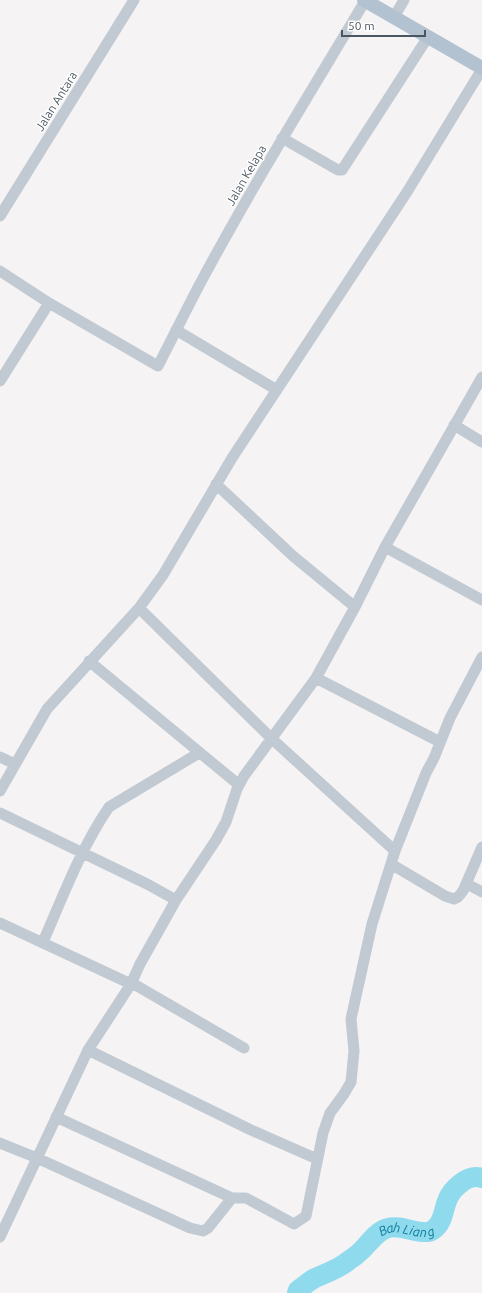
<svg xmlns="http://www.w3.org/2000/svg" width="482" height="1293" font-family="Ubuntu,sans-serif">
<style>
.lines{fill:none;stroke-linecap:round;stroke-linejoin:round}
.river{stroke:#90daee;stroke-width:20}
.minor{stroke:#c1cad2;stroke-width:11}
.major{stroke:#b3c2d1;stroke-width:14}
.labels{text-anchor:middle;dominant-baseline:central;stroke-width:3;stroke-linejoin:round;paint-order:stroke}
.street-label{font-size:12px;fill:#4a5661;stroke:#fff}
.water-label{font-size:13px;font-style:italic;fill:#0c7c9b;stroke:#fff}
</style>
<rect width="100%" height="100%" fill="#f5f3f3"/>
<g class="lines">
<path class="river" id="s1" d="M297,1293L298,1290C304,1286 309,1281 315,1278C326,1273 339,1269 348,1261C353,1258 358,1254 362,1250C370,1242 377,1231 388,1228C401,1224 423,1237 433,1230C443,1223 443,1212 447,1201C451,1189 468,1173 482,1178"/>
<path class="minor" d="M394,17L404,0
M282,138L338,170H342L428,37
M0,216L134,0
M0,271L49,303L158,366C173,337 187,308 202,280C253,185 310,93 365,1
M176,330L277,390
M0,381L49,303
M454,425L482,442
M216,484L293,556L355,607
M385,547L482,600
M139,608L271,738L395,851
M89,661L239,785
M316,678L440,742
M0,757L15,764
M0,791L47,709L139,608L163,575L232,458L407,192L482,69
M0,813L147,884L176,900
M391,864L445,896L454,899L458,897L463,891L482,847
M467,884L482,892
M0,923L131,984
M43,942C63,896 81,848 109,807L199,753
M132,983L244,1048
M88,1050L251,1130L317,1159
M56,1117L232,1198
M0,1143L37,1158L190,1228L203,1231L208,1228L232,1198H246L294,1224L306,1216L323,1133L330,1113L344,1094L351,1082L354,1051L351,1019L372,924L395,851L426,773L434,758L450,718L482,657
M0,1237L88,1050L131,984L140,964L176,900L216,840L226,822L237,789L244,776L316,678L355,607L385,547L482,377"/>
<path class="major" d="M364,0L482,68"/>
</g>
<g class="labels">
<g class="street-label">
<text transform="translate(56 101) rotate(-58)">Jalan Antara</text>
<text transform="translate(246 175) rotate(-60)">Jalan Kelapa</text>
</g>
<g class="water-label">
<text stroke="none"><textPath href="#s1" startOffset="132">Bah Liang</textPath></text>
</g>
</g>
<path d="M342 30v6h83v-6" fill="none" stroke="#4a5661" stroke-width="2"/>
<text x="348" y="30" font-size="12" fill="#4a5661" stroke="#ffffff" stroke-width="3" paint-order="stroke">50 m</text>
</svg>
